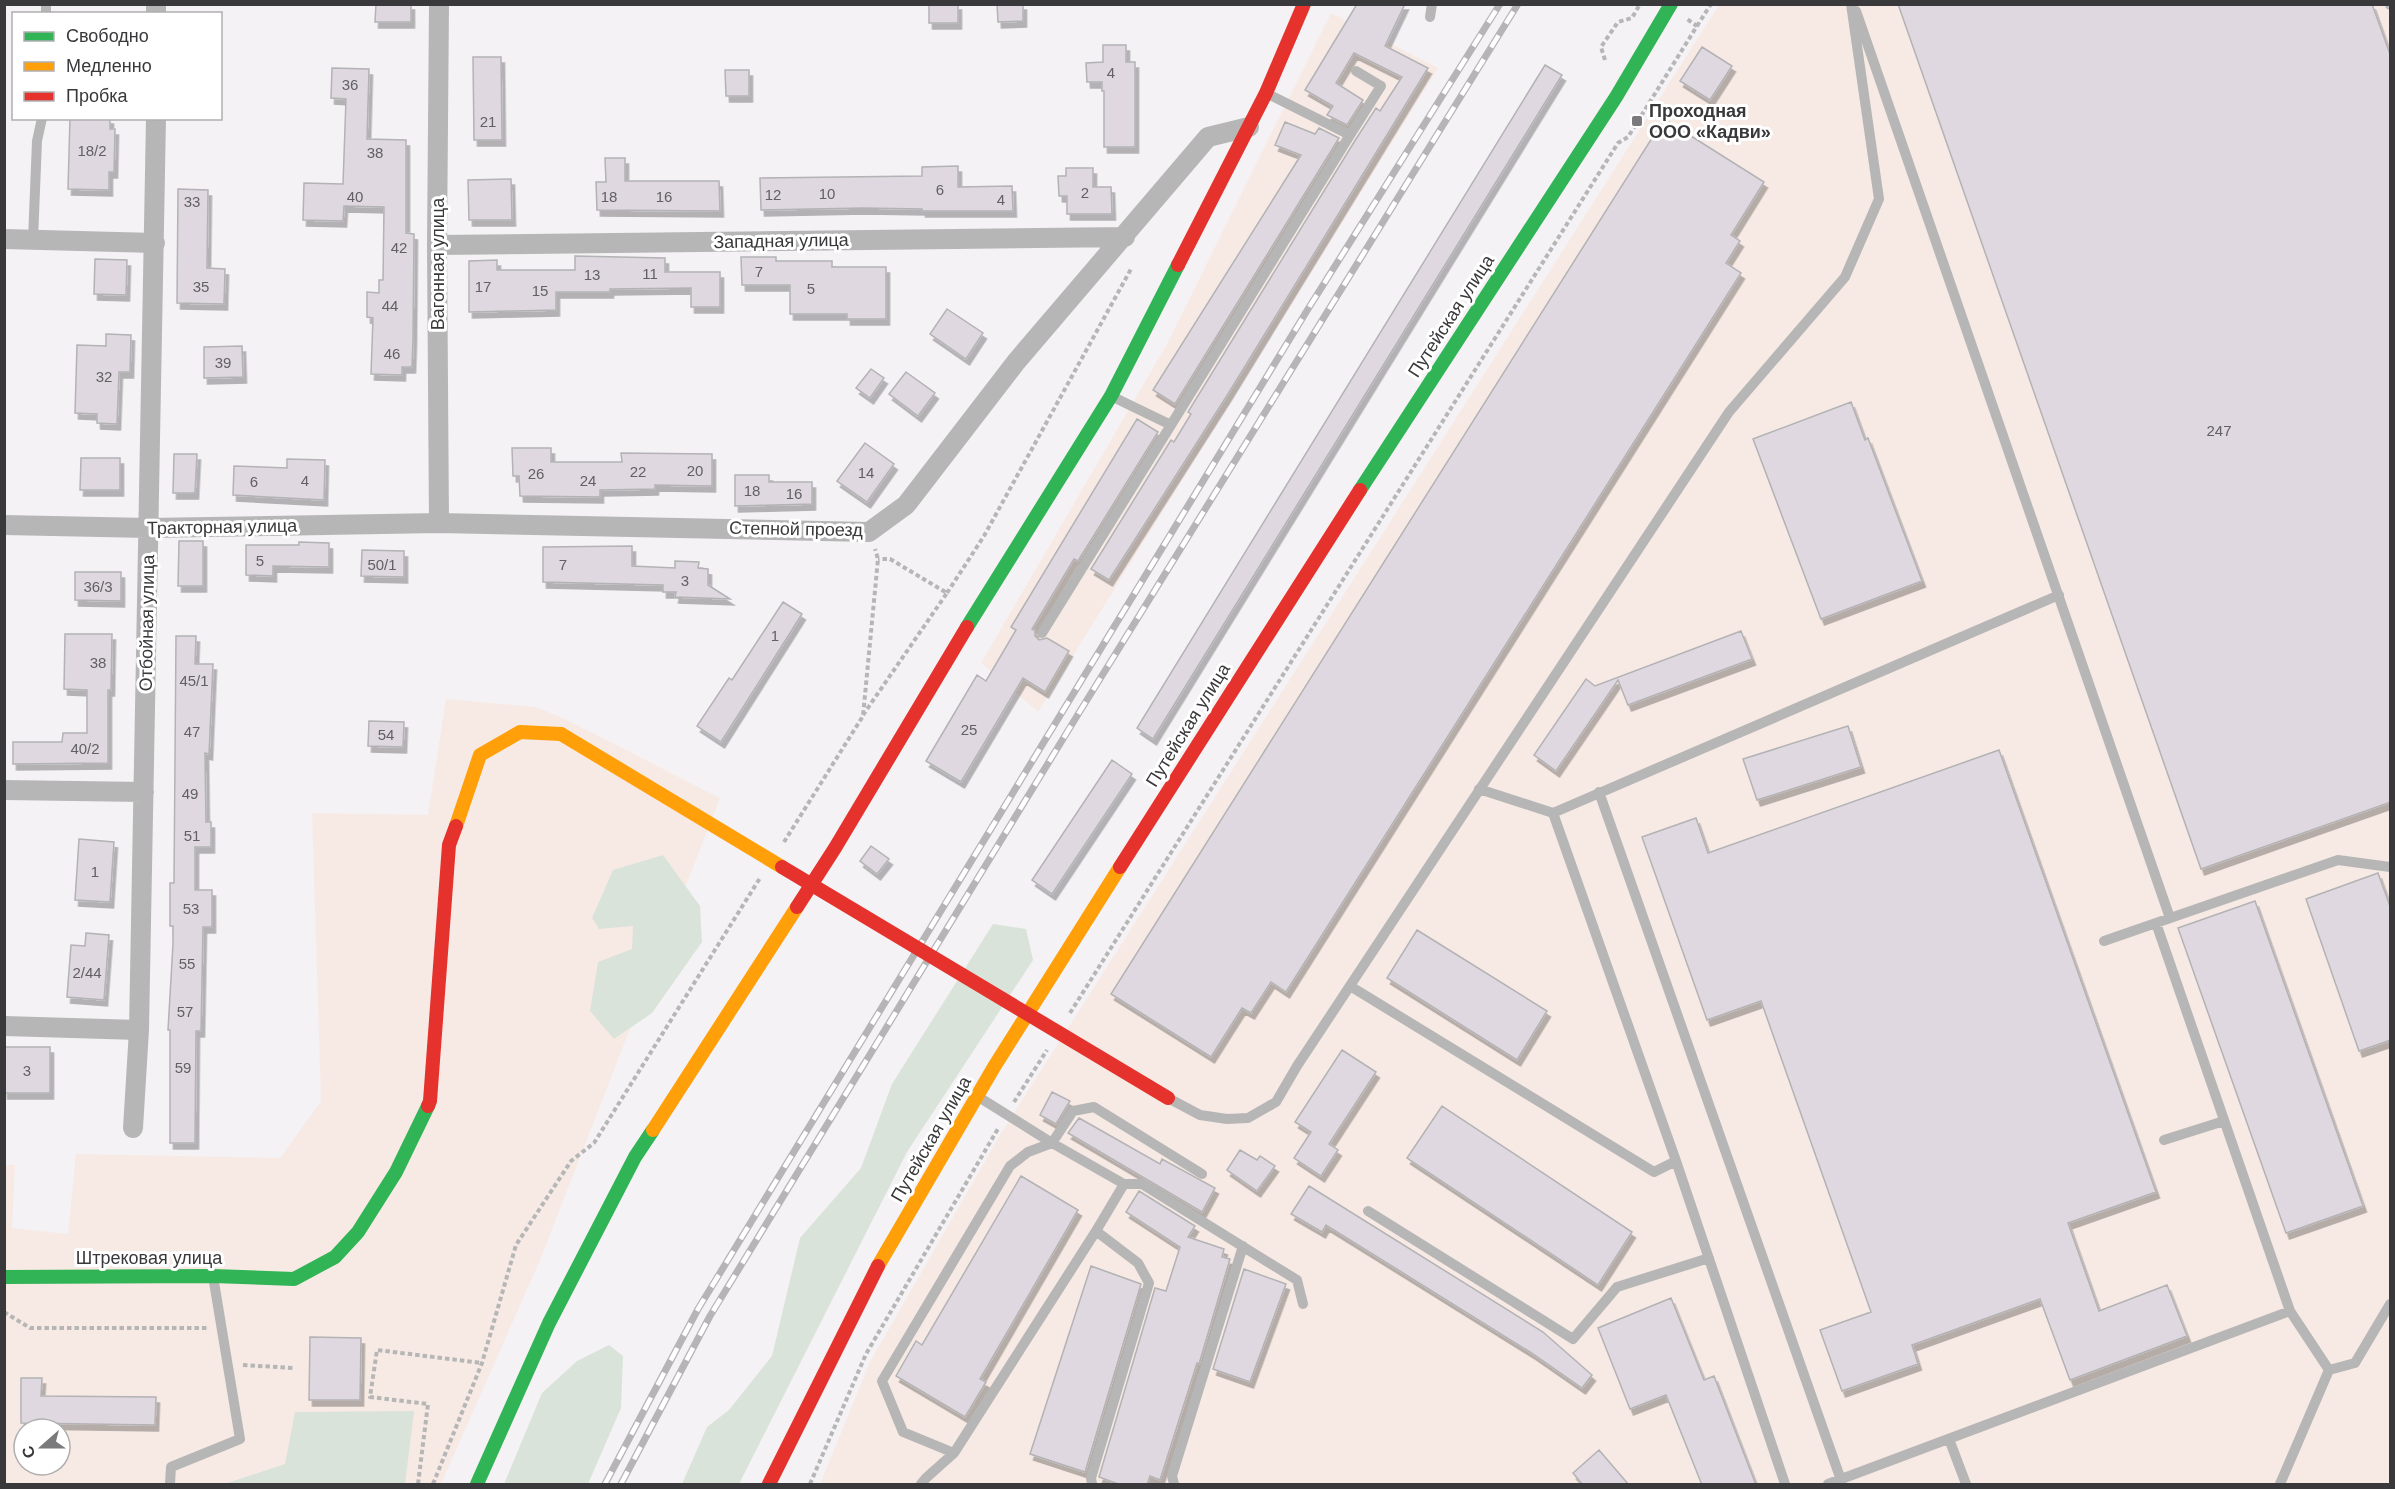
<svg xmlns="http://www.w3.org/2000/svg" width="2395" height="1489" font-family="Arial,sans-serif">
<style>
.industrial{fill:#f7eae4;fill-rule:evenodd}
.green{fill:#d9e3d9}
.building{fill:#dfd8e0;stroke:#b3b2b4;stroke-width:1.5;filter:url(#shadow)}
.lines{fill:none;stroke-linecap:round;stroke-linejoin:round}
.path{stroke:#b6b6b6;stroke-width:4;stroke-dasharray:4.5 3;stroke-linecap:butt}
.lane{stroke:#b7b6b6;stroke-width:10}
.street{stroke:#b7b6b6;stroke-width:20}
.fast{stroke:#30b455;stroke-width:14}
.slow{stroke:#ff9f0a;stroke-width:14}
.jam{stroke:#e5322d;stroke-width:14}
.rail-casing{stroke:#b6b5b5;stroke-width:7}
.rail{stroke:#fff;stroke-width:4.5;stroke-dasharray:14;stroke-linecap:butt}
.slow-bridge{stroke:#ff9f0a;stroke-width:14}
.jam-bridge{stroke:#e5322d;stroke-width:14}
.poi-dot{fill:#7a797b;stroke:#fff;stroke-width:2}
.labels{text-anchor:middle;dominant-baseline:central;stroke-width:6;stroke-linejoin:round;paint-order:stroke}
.number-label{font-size:15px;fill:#626064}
.poi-label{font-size:18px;font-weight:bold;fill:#39383a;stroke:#fff;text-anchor:start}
.street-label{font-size:18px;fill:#39383a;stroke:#fff}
</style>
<defs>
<filter id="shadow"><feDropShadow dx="3.5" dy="6" stdDeviation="0" flood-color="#0004"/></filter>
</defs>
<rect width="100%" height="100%" fill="#f4f2f5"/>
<path class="industrial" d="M1719,5H2390V1484H820L870,1362L1000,1135Z
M1331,13L1438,68L1038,712L981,663L1167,344Z
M446,699L536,707L565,719L720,798L540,1260L441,1484H5L4,1165H15L12,1228L68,1234L76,1154L280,1158L321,1101L312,813L428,815ZM24,1429H60V1465H24Z"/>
<path class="green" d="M663,855L700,906L702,942L652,1013L614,1039L590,1011L598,962L632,949L633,926L599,929L592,918L613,870Z
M993,924L1026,929L1033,960L907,1152L739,1484H682L707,1427L729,1410L772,1356L800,1238L861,1168L892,1084Z
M609,1345L623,1356L621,1408L588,1484H504L542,1393L577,1361Z
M414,1411L405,1484H224L285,1464L295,1412Z"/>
<path class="building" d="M376,4H411V22H375Z
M929,4H958V23H929Z
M997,4H1023V21L998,22Z
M1357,4H1405L1385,46L1428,68L1228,394L1109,580L1091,569L1171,440L1174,442L1191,414L1188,412L1356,139L1376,108L1380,111L1402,77L1354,53L1336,83L1363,100L1347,125L1327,115L1333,106L1305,90Z
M1898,4H2372L2391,57V802L2201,869Z
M1103,45H1126V62H1135V147H1104V91H1102V82H1087L1086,63L1103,62Z
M1702,47L1732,66L1710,100L1680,81Z
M473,57H501L502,140H474Z
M1545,65L1562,75L1153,739L1137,728Z
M332,68L369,69L367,139L406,140V233L414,234L413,339L412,367H402V375L371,374L373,318L367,317V292L379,293V280H383L384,207L344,206L343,221L303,220L304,183L343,184L346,99L331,98Z
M725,70H749V96H726Z
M70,118H110V129H115L114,172H109V190L68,189Z
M1664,119L1764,182L1731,235L1740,241L1726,263L1741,273L1286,992L1271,982L1251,1013L1242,1008L1211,1057L1111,994Z
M1285,122L1315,134L1319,128L1339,138L1175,404L1153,390L1301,155L1275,145Z
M605,158H625V181H719L720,211L597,210L596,182H606Z
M958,166V187L1012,186L1013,211H922V209L863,208L761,210L760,178L922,176V167Z
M1066,168H1093V187H1111L1112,214H1067V196H1059L1058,176H1066Z
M511,179L512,220H469L468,180Z
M178,189L208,190L207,268L225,269L224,304L177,303Z
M575,256L665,258V272H720V307H691V288L610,289V292H556V310L469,312V261L497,260V270H575Z
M741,257H776V261H832V267H886V319H847V314H790V285H742Z
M95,259L127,260L126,295L94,294Z
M947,309L983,333L966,359L930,334Z
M106,334L131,335L130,372H119L117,424L97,423V414L75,413L77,345L106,346Z
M242,346L243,377L204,378V347Z
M871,369L884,378L870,398L856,388Z
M906,372L935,393L918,416L889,394Z
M1851,402L1865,440L1868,438L1922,581L1821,619L1753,439Z
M1137,419L1158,432L1078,561L1074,559L1032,629L1035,631V636L1039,640L1047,638L1069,651L1045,692L1023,678L961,782L926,761L977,675L986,681L1016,630L1011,627Z
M865,443L894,464L867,502L837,481Z
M512,448H551V462H622L621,453L712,454V486L655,485V489L600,490V497L520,496L519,476H513Z
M174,454H197L195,493H173Z
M81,458H120V490H80Z
M287,459L325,460L324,500L233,495L234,466L287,468Z
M735,475H769V482H812V504L735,506Z
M179,541H203V586H178Z
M299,542L329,543V567L273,566V576L246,575V545H299Z
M632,546V566L675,568V561L699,562L698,568L708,569V585L730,599L675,597L676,592H663V585L543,582V547Z
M362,550L404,551V577L361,576Z
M75,572H121V601L75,600Z
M783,602L802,614L721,742L697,726L729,678L732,680Z
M1741,631L1752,659L1628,705L1618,680L1556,771L1534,755L1586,679L1595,686Z
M65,634H112L111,690H108V763L13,764V742H62L63,733H87V690L64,689Z
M176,636H196L195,664H213L209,754L205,753L206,822H211V847H195V890H212V927H203L201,1031H196L195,1143H170V1030H168L173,944V926H170V883H174Z
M369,721L404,722L403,747L368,746Z
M1848,726L1861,767L1757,800L1743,759Z
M1999,750L2156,1192L2068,1223L2099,1311L2167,1285L2187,1336L2070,1380L2040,1299L1912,1345L1918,1364L1842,1391L1820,1330L1871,1312L1761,1001L1707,1020L1642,837L1696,818L1708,853Z
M1112,760L1132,774L1052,894L1032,880Z
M79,839L114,842L110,902L75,900Z
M871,846L889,859L877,874L860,861Z
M2378,873L2391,909V1040L2359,1051L2306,899Z
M2255,901L2363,1206L2286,1233L2178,928Z
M1417,930L1547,1011L1517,1060L1387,978Z
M86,933L109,935L104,1000L67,997L71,945L85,946Z
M4,1047H50V1093H4Z
M1342,1050L1376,1072L1329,1144L1338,1150L1321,1176L1294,1158L1311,1132L1295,1122Z
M1052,1092L1070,1101L1056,1124L1040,1115Z
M1442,1106L1632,1232L1598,1285L1407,1158Z
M1079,1118L1160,1164L1162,1159L1215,1188L1202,1212L1068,1133Z
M1240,1150L1257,1160L1260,1156L1275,1166L1257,1191L1227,1170Z
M1021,1176L1078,1210L980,1379L986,1382L965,1417L896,1376L916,1341L922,1345Z
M1309,1186L1543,1332L1592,1375L1582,1388L1530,1352L1326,1225L1322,1232L1291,1214Z
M1139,1191L1195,1226L1188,1237L1224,1249L1222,1257L1230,1259L1199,1364L1197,1363L1160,1480L1150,1476L1147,1485H1121L1099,1477L1155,1288L1166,1291L1180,1247L1126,1212Z
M1091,1266L1141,1284L1085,1472L1030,1454Z
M1244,1269L1286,1284L1250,1382L1213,1369Z
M1671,1298L1704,1380L1714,1376L1756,1485H1702L1666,1395L1630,1409L1598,1328Z
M310,1337L361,1338L360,1400H309Z
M21,1378H42L41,1396L156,1397L155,1425L21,1423Z
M1599,1450L1629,1485H1583L1573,1473Z"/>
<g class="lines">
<path class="path" d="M1697,26L1711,4
M1605,60L1601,47L1618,22L1632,18L1640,4
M947,593L984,536L1131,269
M863,715L947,593L890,559H878
M784,842L863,716L878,559L875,549
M1070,1013L1618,143L1628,137L1697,26L1687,19
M1014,1102L1047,1050
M4,1312L30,1328H208
M243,1365L293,1368
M418,1484L428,1404L370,1397L377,1350L482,1363
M433,1484L482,1363L516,1245L571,1161L594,1143L760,878
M810,1484L866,1354L999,1127"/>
<path class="lane" d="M46,4V14
M2390,4V5
M1856,11L2170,918
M1430,17L1432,4
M1350,135L1381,86L1356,71
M33,240L37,141L42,118
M1171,425L1350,135L1266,93
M1042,633L1171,425L1111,396
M1479,789L1553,813L1676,1161L1785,1484
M1599,792L1841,1480
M1553,813L2059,595
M2156,923L2290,1311
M2104,941L2338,860L2390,867
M1350,986L1654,1172L1676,1161
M977,1096L1052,1143L1073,1111L1094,1107L1202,1174
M1168,1098L1200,1115L1227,1119L1248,1118L1276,1102L1297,1066L1729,412L1845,277L1879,199L1851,4
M2164,1140L2224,1121
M1368,1211L1573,1339L1617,1287L1709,1258
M1096,1231L954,1453L903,1432L882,1381L1010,1166L1028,1152L1052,1143L1124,1184H1142L1297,1280L1303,1304
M1949,1439L1966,1484
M170,1484L171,1467L240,1439L213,1276
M921,1484L926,1478L954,1453
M1092,1484L1091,1478L1149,1283L1138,1263L1096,1231L1124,1184
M1174,1484L1172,1476L1243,1246
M1828,1484L2290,1311L2329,1370
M2280,1484L2329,1370L2355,1363L2390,1304"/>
<path class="street" d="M156,14V4
M4,239L155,243
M437,245L1125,237
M439,523L437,245L439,4
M4,525L148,528L439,523L869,532L906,505L1016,362L1208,137L1249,127
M4,790L144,792
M4,1026L139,1030
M133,1128L139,1030L156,118"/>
<path class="fast" d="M1360,490L1616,97L1671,4
M967,627L1111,396L1178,265
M4,1277L213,1276L294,1279L335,1257L358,1232L396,1172L428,1106
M477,1484L549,1323L635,1157L653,1130"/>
<path class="slow" d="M456,826L480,755L520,732L561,734
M653,1130L797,907
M878,1266L994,1067L1120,867"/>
<path class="jam" d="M1178,265L1266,93L1304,4
M1120,867L1360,490
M797,907L835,848L967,627
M428,1106L430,1101L449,845L456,826
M769,1484L878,1266"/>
<g class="rail-casing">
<path id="rail" d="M605,1484L698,1309L1308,309L1500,4
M621,1484L710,1316L1077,716L1518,4"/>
</g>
<use href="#rail" class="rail"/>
<path class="slow-bridge" d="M561,734L782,867"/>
<path class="jam-bridge" d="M782,867L1168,1098"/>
</g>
<rect class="poi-dot" x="1631" y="115" width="12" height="12" rx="3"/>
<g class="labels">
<g class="number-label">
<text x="1111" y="72">4</text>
<text x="350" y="84">36</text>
<text x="488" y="121">21</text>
<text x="92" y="150">18/2</text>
<text x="375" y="152">38</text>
<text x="940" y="189">6</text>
<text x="1085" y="192">2</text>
<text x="827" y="193">10</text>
<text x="773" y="194">12</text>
<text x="355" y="196">40</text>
<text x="609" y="196">18</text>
<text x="664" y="196">16</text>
<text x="1001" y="199">4</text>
<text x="192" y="201">33</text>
<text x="399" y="247">42</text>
<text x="759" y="271">7</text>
<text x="650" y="273">11</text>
<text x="592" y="274">13</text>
<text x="201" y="286">35</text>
<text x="483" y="286">17</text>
<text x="811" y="288">5</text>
<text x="540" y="290">15</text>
<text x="390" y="305">44</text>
<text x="392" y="353">46</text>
<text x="223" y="362">39</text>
<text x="104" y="376">32</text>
<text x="2219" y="430">247</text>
<text x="695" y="470">20</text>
<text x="638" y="471">22</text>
<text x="866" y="472">14</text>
<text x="536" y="473">26</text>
<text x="305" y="480">4</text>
<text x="588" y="480">24</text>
<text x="254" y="481">6</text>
<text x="752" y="490">18</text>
<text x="794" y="493">16</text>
<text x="260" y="560">5</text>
<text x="382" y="564">50/1</text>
<text x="563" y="564">7</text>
<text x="685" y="580">3</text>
<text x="98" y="586">36/3</text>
<text x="775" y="635">1</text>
<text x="98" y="662">38</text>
<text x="194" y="680">45/1</text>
<text x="969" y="729">25</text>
<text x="192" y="731">47</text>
<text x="386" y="734">54</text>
<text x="85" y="748">40/2</text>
<text x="190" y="793">49</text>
<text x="192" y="835">51</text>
<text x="95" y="871">1</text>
<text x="191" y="908">53</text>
<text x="187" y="963">55</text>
<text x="87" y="972">2/44</text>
<text x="185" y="1011">57</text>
<text x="183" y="1067">59</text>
<text x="27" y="1070">3</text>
</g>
<g class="poi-label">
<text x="1649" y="111">Проходная<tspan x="1649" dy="21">ООО «Кадви»</tspan></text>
</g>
<g class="street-label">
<text transform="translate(781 241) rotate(-1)">Западная улица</text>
<text transform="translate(438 264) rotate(-90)">Вагонная улица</text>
<text transform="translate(1451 316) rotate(-57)">Путейская улица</text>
<text transform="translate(222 527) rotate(-1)">Тракторная улица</text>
<text transform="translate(796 529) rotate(1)">Степной проезд</text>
<text transform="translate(147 623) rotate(-89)">Отбойная улица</text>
<text transform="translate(1188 725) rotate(-58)">Путейская улица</text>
<text transform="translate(931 1139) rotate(-60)">Путейская улица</text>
<text x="149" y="1258">Штрековая улица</text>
</g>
</g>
<rect width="2395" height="1489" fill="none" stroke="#39383a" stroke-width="12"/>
<rect x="12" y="12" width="210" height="108" fill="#ffffff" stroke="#b0afb0" stroke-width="1.5"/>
<rect x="24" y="32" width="30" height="9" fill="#30b455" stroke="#b0afb0" stroke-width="1.5"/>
<text x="66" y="42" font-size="18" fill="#39383a">Свободно</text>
<rect x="24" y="62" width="30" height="9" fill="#ff9f0a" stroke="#b0afb0" stroke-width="1.5"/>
<text x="66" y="72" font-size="18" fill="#39383a">Медленно</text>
<rect x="24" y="92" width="30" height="9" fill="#e5322d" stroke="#b0afb0" stroke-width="1.5"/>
<text x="66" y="102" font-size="18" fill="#39383a">Пробка</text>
<g transform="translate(42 1447) rotate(249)"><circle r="28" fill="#ffffff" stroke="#b0afb0" stroke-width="1.5"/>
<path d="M0-4.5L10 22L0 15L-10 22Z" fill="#7a797b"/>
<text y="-9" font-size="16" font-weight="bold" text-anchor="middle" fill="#39383a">С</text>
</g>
</svg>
